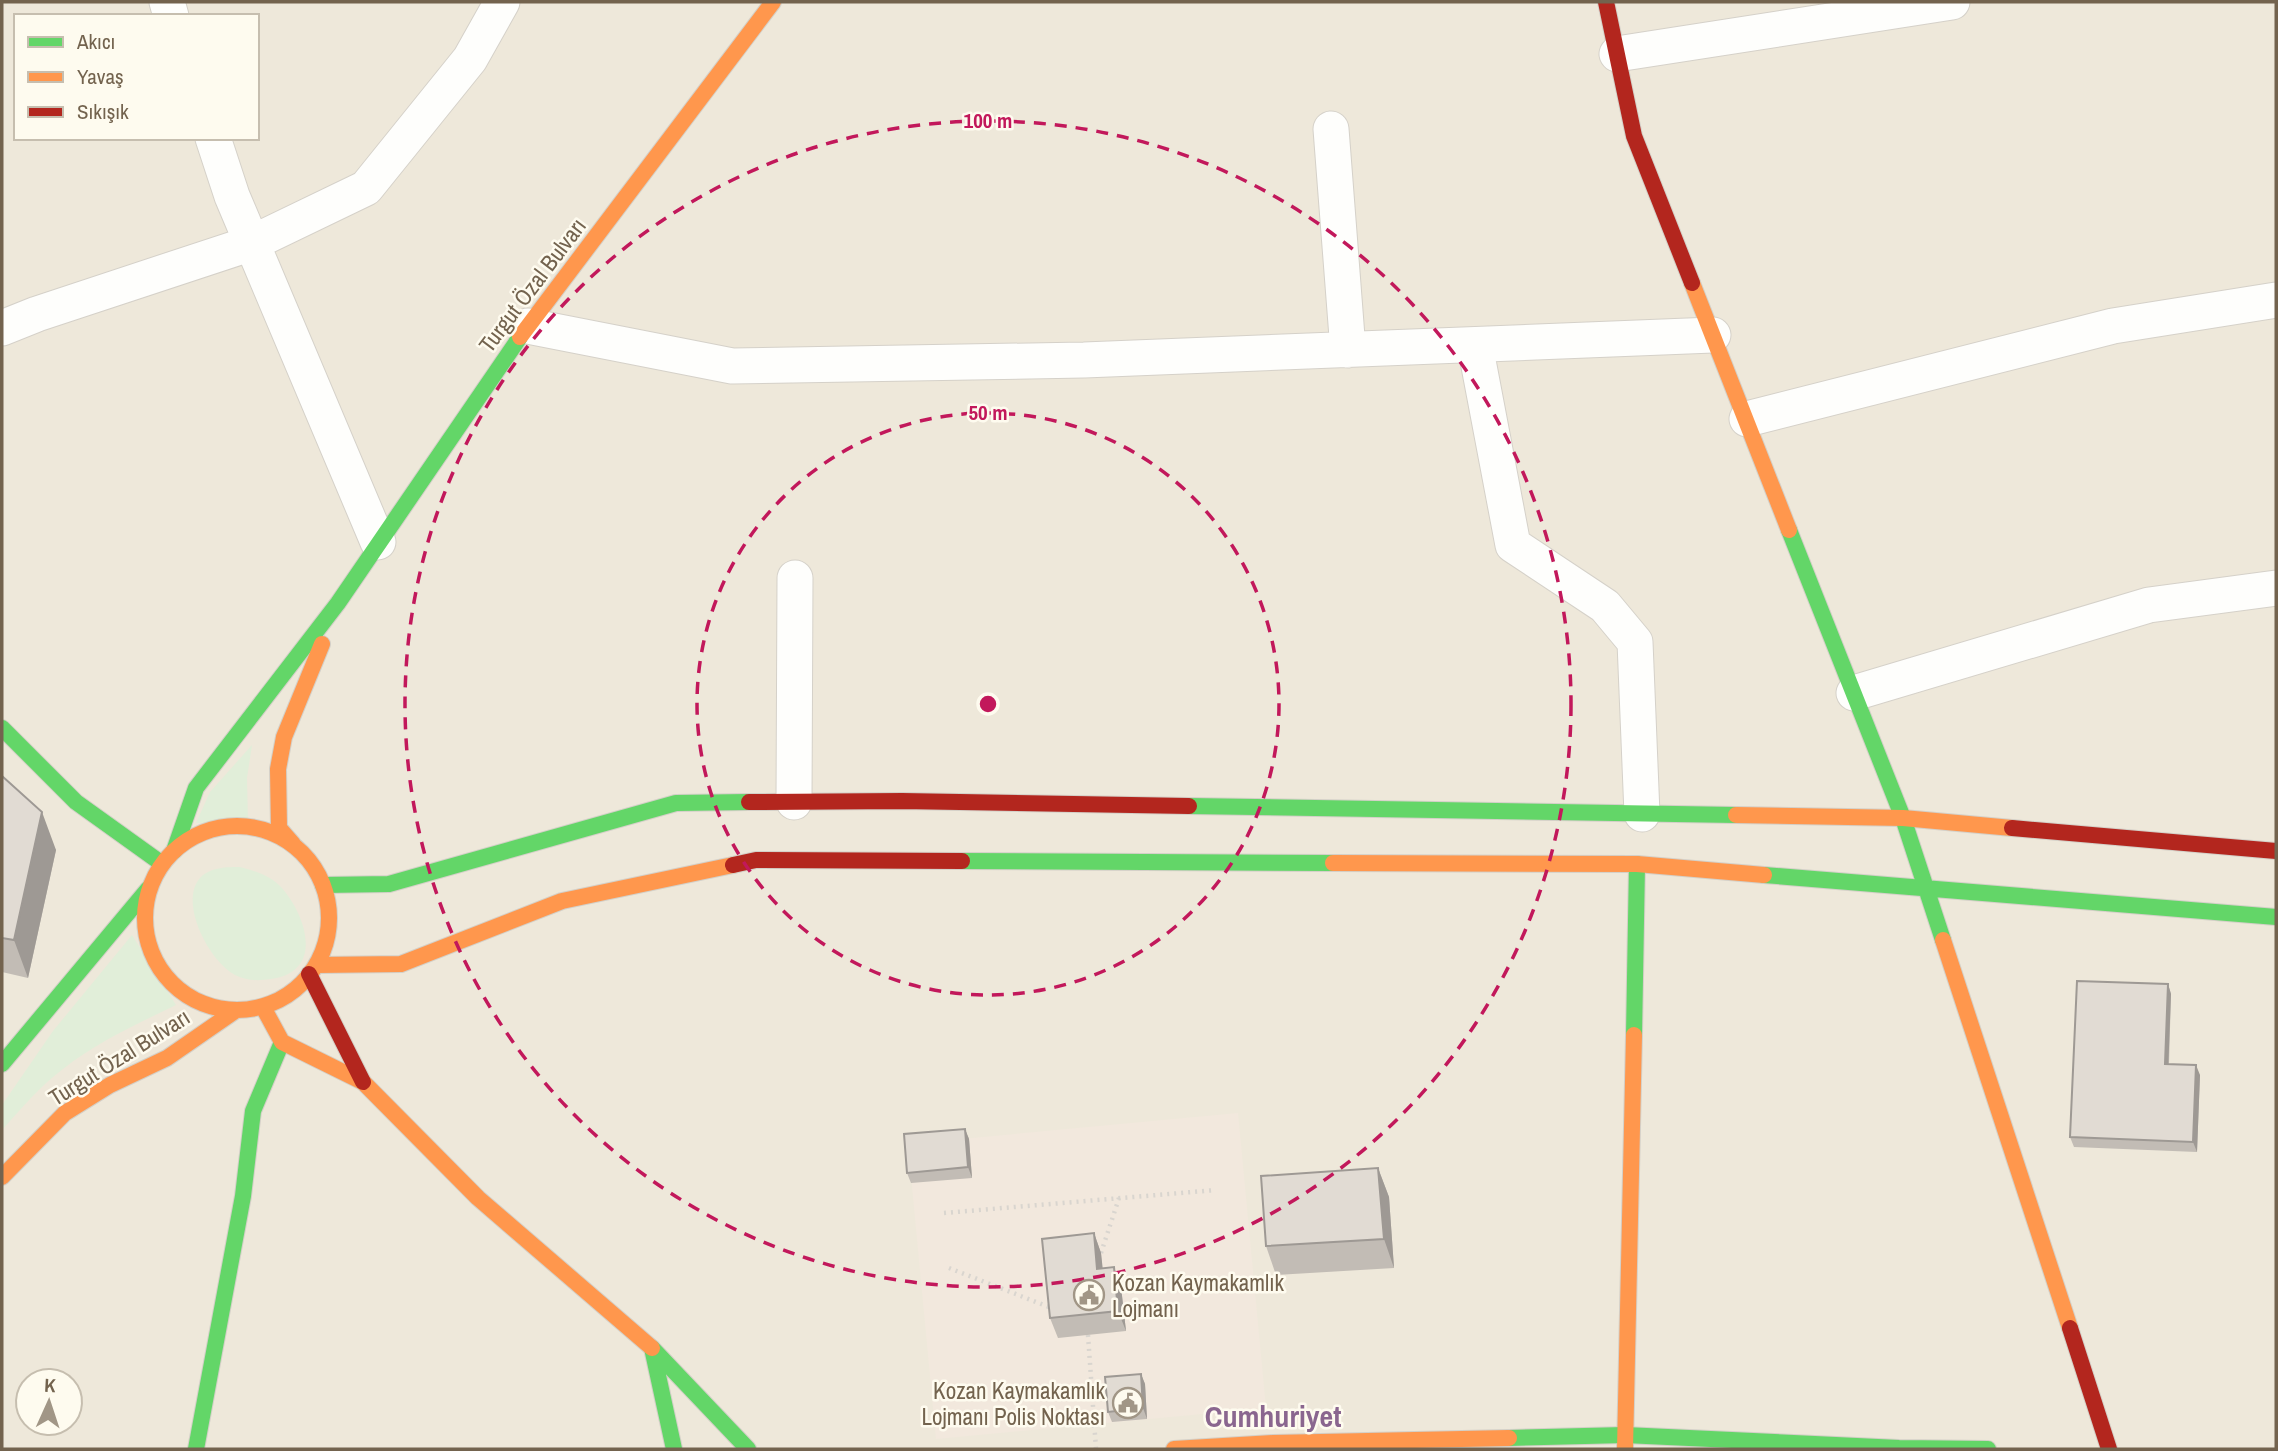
<svg xmlns="http://www.w3.org/2000/svg" width="2278" height="1451" font-family="'Archivo Narrow',sans-serif">
<style>
.residential{fill:#eee8da;fill-rule:evenodd}
.commercial{fill:#f2e8dd}
.green{fill:#e1eed9}
.lines{fill:none;stroke-linecap:round;stroke-linejoin:round}
.street-casing{stroke:#d5d1c9;stroke-width:37}
.fast-casing{stroke:#d4d0c8;stroke-width:18}
.slow-casing{stroke:#d4d0c8;stroke-width:18}
.jam-casing{stroke:#d4d0c8;stroke-width:18}
.path{stroke:#d9d5cf;stroke-width:4.5;stroke-dasharray:2 5;stroke-linecap:butt}
.street{stroke:#fefefc;stroke-width:35}
.fast{stroke:#63d668;stroke-width:16}
.slow{stroke:#ff974d;stroke-width:16}
.jam{stroke:#b3261e;stroke-width:16}
.wall{fill:#c2bcb5}
.shaded-wall{fill:#9e9994}
.building{fill:#e1dbd3;stroke:#9e9994;stroke-width:2}
.ring{fill:none;stroke:#c2185b;stroke-width:3.5;stroke-dasharray:12 9}
.labels{text-anchor:middle;dominant-baseline:central;stroke-width:5;stroke-linejoin:round;paint-order:stroke}
.street-label{font-size:23px;fill:#73634e;stroke:#fefbef}
.poi-label{font-size:23px;fill:#73634e;stroke:#fefbef;text-anchor:start}
.district-label{font-size:30px;font-weight:bold;fill:#8a668f;stroke:#fefbef}
.centre{fill:#c2185b;stroke:#fefbef;stroke-width:3.5}
.ring-label{font-size:21px;text-anchor:middle;font-weight:bold;fill:#c2185b;stroke:#fefbef;stroke-width:5;stroke-linejoin:round;paint-order:stroke}
</style>
<rect width="100%" height="100%" fill="#f7f5ed"/>
<path class="residential" d="M2,2H2276V1449H2ZM16,16H257V138H16ZM28,1381H70V1423H28Z"/>
<path class="commercial" d="M1238,1113L1266,1408L936,1439L908,1144Z"/>
<path class="green" d="M252,745L247,778L248,822L196,823L210,792Z
M240,867C256,871 271,876 282,888C307,917 324,972 271,979C259,981 247,981 235,975C210,962 178,903 200,878C210,867 227,867 240,867Z
M132,935L176,1005C137,1024 97,1042 63,1069C40,1086 21,1109 2,1130V1105L53,1031Z"/>
<g class="lines">
<g class="street-casing">
<path id="street" d="M167,2L171,16
M1617,54L1952,2
M1331,129L1348,350
M213,138L232,196L378,542
M528,326L732,366L1084,360L1713,335
M2,328L37,314L252,243L366,188L470,59L502,2
M1475,345L1513,545L1605,606L1635,642L1642,814
M1747,419L2113,326L2276,300
M1854,693L2149,605L2276,588
M794,802L795,578"/>
</g>
<g class="fast-casing">
<path id="fast" d="M1789,530L1903,818L1943,940
M2,728L76,802L161,863
M1189,806L1736,815
M174,851L196,788L338,603L520,337
M962,861L1333,863
M1764,875L2276,917
M323,885L389,884L676,803L749,802
M1634,1035L1637,864
M2,1064L148,889
M1509,1438L1625,1435L1899,1448L1988,1449
M196,1449L243,1196L253,1111L282,1042
M674,1449L652,1348L748,1449"/>
</g>
<g class="slow-casing">
<path id="slow" d="M1692,283L1789,530
M520,337L773,2
M1736,815L1903,818L2012,828
M145 918a92 92 0 1 1 184 0a92 92 0 1 1-184 0Z
M293,844L279,828L278,769L284,737L322,644
M1333,863L1637,864L1764,875
M1943,940L2070,1328
M317,965L401,964L562,901L733,865
M263,1007L282,1042L363,1082L478,1198L652,1348
M2,1177L65,1113L110,1085L167,1058L235,1011
M1174,1449L1273,1443L1509,1438
M1625,1449L1634,1035"/>
</g>
<g class="jam-casing">
<path id="jam" d="M1606,2L1634,136L1692,283
M749,802L902,801L1189,806
M2012,828L2276,851
M733,865L756,860L962,861
M309,974L363,1082
M2070,1328L2109,1449"/>
</g>
<path class="path" d="M944,1213L1216,1190
M1101,1253L1119,1198
M949,1268L1054,1309
M1088,1335L1096,1449"/>
<use href="#street" class="street"/>
<use href="#fast" class="fast"/>
<use href="#slow" class="slow"/>
<use href="#jam" class="jam"/>
</g>
<path class="wall" d="M2,776L56,850L28,978L2,972Z
M2168,984L2171,994L2169,1064L2200,1075L2197,1152L2074,1147L2070,1137Z
M965,1129L969,1139L972,1178L911,1183L907,1173Z
M1378,1168L1389,1197L1394,1268L1276,1275L1266,1246Z
M1094,1233L1101,1253L1102,1268L1121,1287L1126,1331L1058,1338L1050,1318Z
M1141,1374L1145,1384L1147,1419L1112,1422L1108,1412Z"/>
<path class="shaded-wall" d="M42,812L56,850L28,978L14,940Z
M2168,984L2171,994L2168,1074L2165,1064Z
M2196,1065L2200,1075L2197,1152L2193,1142Z
M965,1129L969,1139L972,1178L968,1167Z
M1378,1168L1389,1197L1394,1268L1384,1239Z
M1094,1233L1101,1253L1105,1289L1097,1269Z
M1114,1267L1121,1287L1126,1331L1118,1311Z
M1141,1374L1145,1384L1147,1419L1143,1408Z"/>
<path class="building" d="M2,776L42,812L14,940L2,938Z
M2077,981L2168,984L2165,1064L2196,1065L2193,1142L2070,1137Z
M965,1129L968,1167L907,1173L904,1134Z
M1378,1168L1384,1239L1266,1246L1261,1176Z
M1094,1233L1097,1269L1114,1267L1118,1311L1050,1318L1042,1239Z
M1141,1374L1143,1408L1108,1412L1105,1377Z"/>
<g class="ring">
<circle cx="988" cy="704" r="291"/>
<circle cx="988" cy="704" r="583"/>
</g>
<defs>
<g id="civic-ring" transform="scale(1.575)"><circle r="9.5" fill="#fefbef" stroke="#a19686" stroke-width="1.5"/><path d="M-.6-6.5H3V-4.5H.6V-3L4-1V1h2V6H-6V1h2V-1L-.6-3ZM-1.2 2.5V6h2.4V2.5Z" fill="#a19686"/></g>
</defs>
<g fill-rule="evenodd">
<use href="#civic-ring" x="1089" y="1295"/>
<use href="#civic-ring" x="1128" y="1403"/>
</g>
<g class="labels">
<g class="street-label">
<text transform="translate(532 285) rotate(-53)">Turgut Özal Bulvarı</text>
<text transform="translate(119 1057) rotate(-32)">Turgut Özal Bulvarı</text>
</g>
<g class="poi-label">
<text x="1112" y="1282">Kozan Kaymakamlık<tspan x="1112" dy="26">Lojmanı</tspan></text>
<text x="1105" y="1390" text-anchor="end">Kozan Kaymakamlık<tspan x="1105" dy="26">Lojmanı Polis Noktası</tspan></text>
</g>
<g class="district-label">
<text x="1273" y="1416">Cumhuriyet</text>
</g>
</g>
<circle cx="988" cy="704" r="10" class="centre"/>
<g class="ring-label">
<text x="988" y="128">100 m</text>
<text x="988" y="420">50 m</text>
</g>
<rect width="2278" height="1451" fill="none" stroke="#73634e" stroke-width="7"/>
<rect x="14" y="14" width="245" height="126" fill="#fefbef" stroke="#c6beaf" stroke-width="2"/>
<rect x="28" y="37" width="35" height="10" fill="#63d668" stroke="#c6beaf" stroke-width="2"/>
<text x="77" y="49" font-size="21" fill="#73634e">Akıcı</text>
<rect x="28" y="72" width="35" height="10" fill="#ff974d" stroke="#c6beaf" stroke-width="2"/>
<text x="77" y="84" font-size="21" fill="#73634e">Yavaş</text>
<rect x="28" y="107" width="35" height="10" fill="#b3261e" stroke="#c6beaf" stroke-width="2"/>
<text x="77" y="119" font-size="21" fill="#73634e">Sıkışık</text>
<g transform="translate(49 1402) rotate(3)"><circle r="33" fill="#fefbef" stroke="#c6beaf" stroke-width="2"/>
<path d="M0-5L12 26L0 18L-12 26Z" fill="#a19686"/>
<text y="-10" font-size="19" font-weight="bold" text-anchor="middle" fill="#73634e">K</text>
</g>
</svg>
